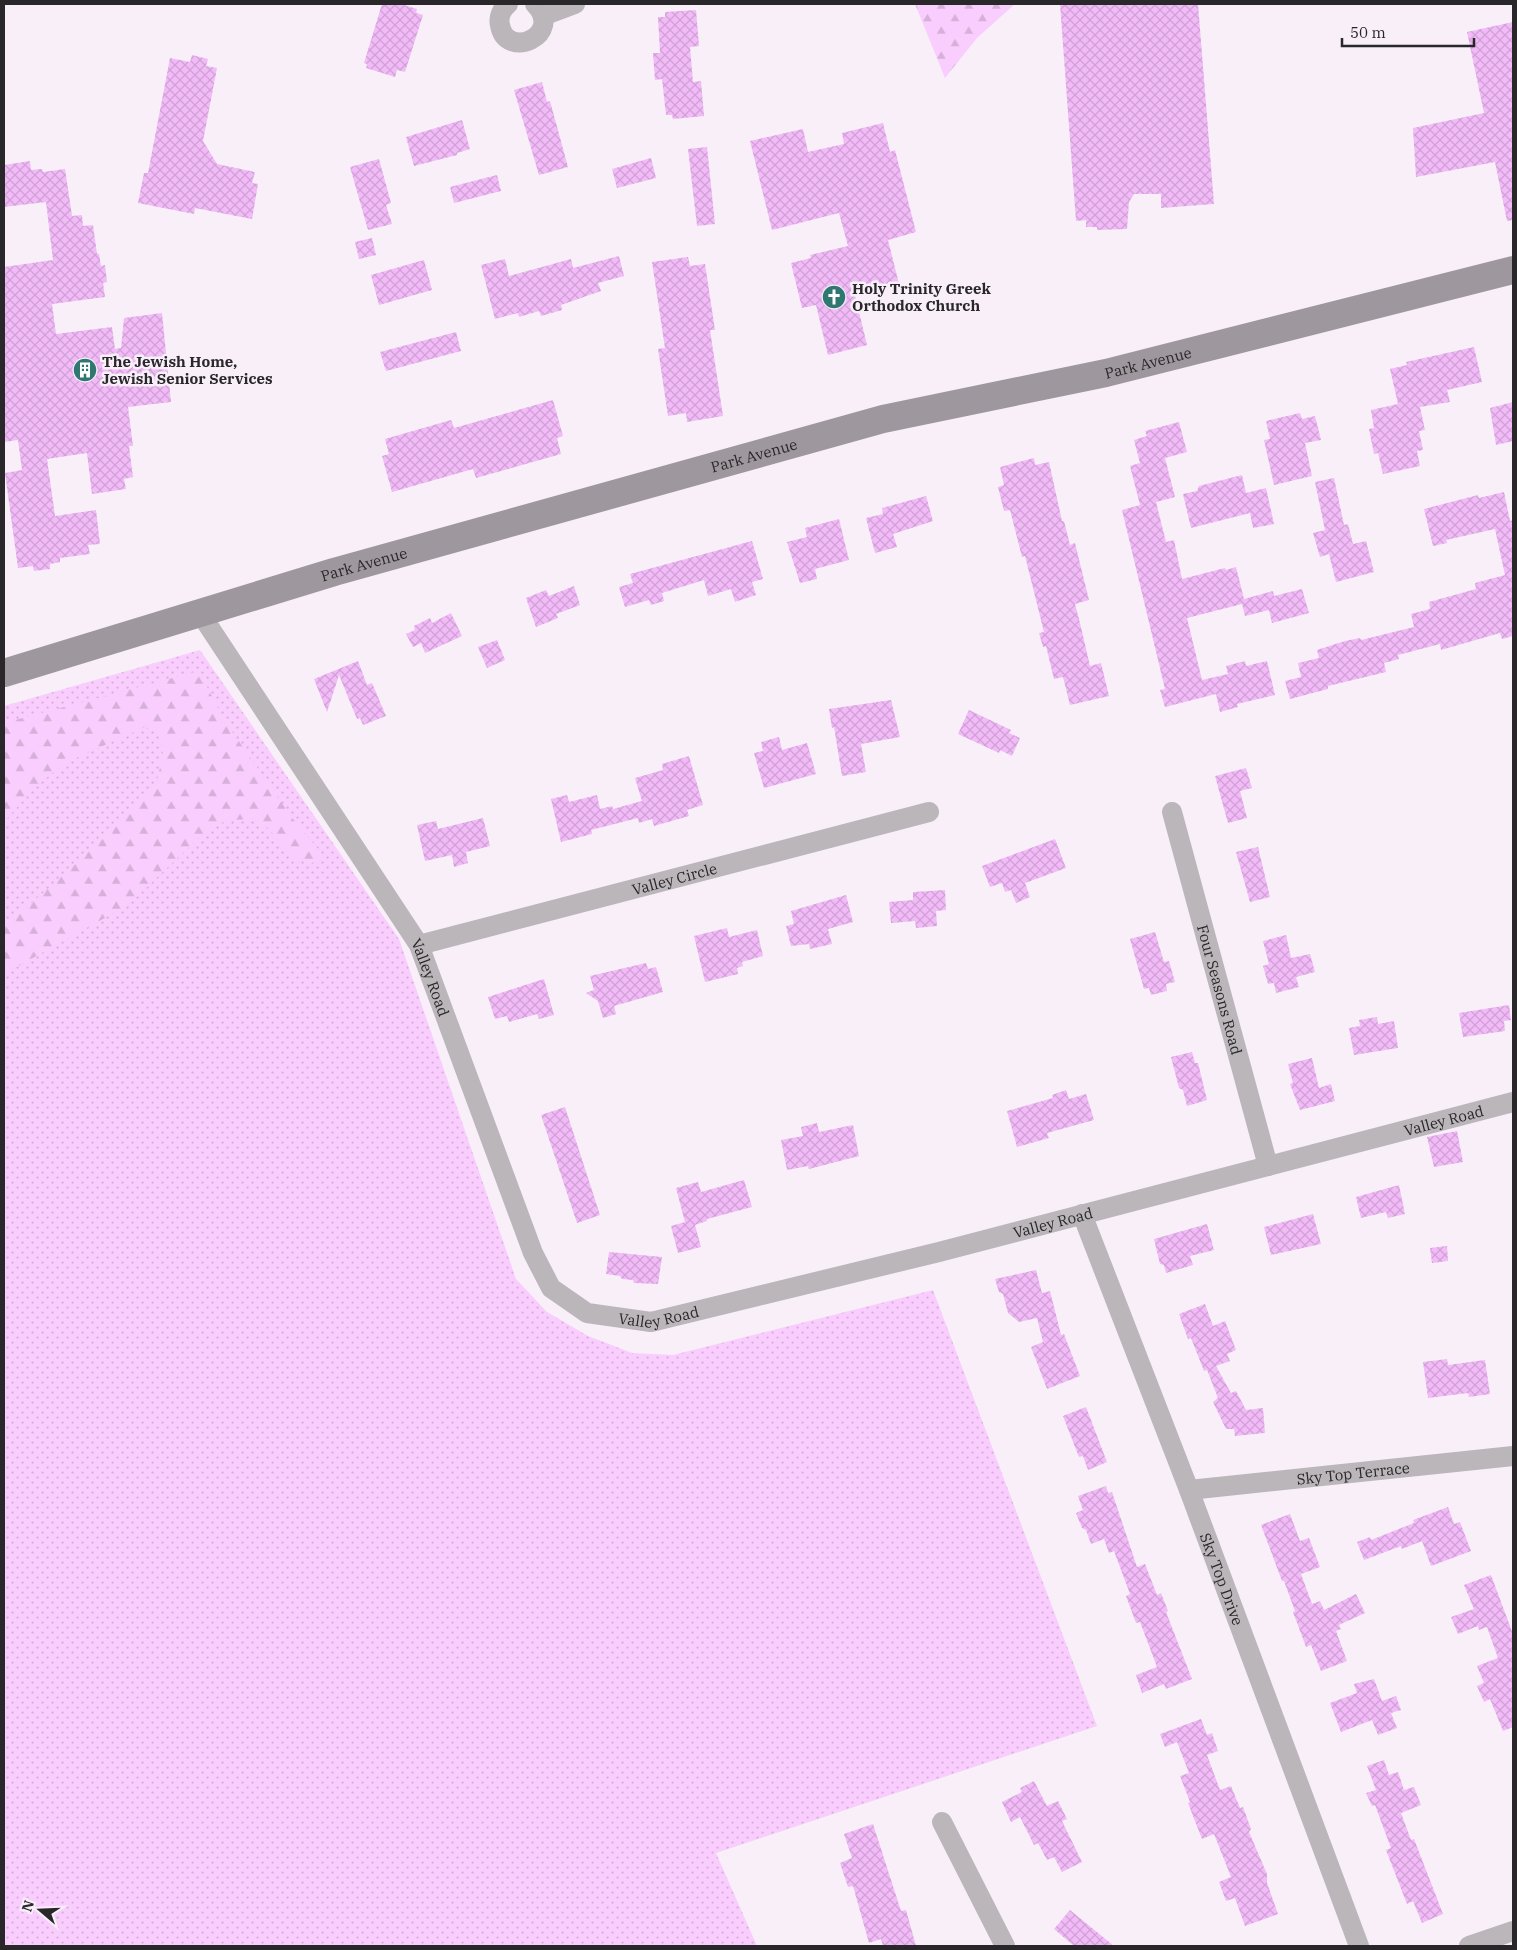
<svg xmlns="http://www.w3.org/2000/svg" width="1517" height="1950" font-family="'IBM Plex Serif',serif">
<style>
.grass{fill:url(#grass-dots)}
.forest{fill:url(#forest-firs)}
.building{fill:url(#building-cross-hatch)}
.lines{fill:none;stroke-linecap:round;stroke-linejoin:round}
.street{stroke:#bab6ba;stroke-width:20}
.secondary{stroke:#9e989e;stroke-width:28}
.labels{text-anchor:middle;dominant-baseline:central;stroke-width:5;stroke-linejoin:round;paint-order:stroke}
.poi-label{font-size:15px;font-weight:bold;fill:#2a272a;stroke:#f8eff9;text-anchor:start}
.street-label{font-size:15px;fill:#2a272a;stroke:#f8eff9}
</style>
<defs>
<pattern id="grass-dots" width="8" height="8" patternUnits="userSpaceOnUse" patternTransform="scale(1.25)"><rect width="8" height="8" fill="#f9cdfd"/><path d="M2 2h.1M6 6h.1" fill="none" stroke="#d6b0d9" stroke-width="1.8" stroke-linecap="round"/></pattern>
<pattern id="forest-firs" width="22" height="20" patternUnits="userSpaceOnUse" patternTransform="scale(1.25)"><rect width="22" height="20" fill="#f9cdfd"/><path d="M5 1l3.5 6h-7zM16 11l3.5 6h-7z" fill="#d6b0d9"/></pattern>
<pattern id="building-cross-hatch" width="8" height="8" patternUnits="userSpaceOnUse" patternTransform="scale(1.25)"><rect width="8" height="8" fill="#f2bbf8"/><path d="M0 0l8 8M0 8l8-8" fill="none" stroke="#d0a1d5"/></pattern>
</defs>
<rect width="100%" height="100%" fill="#f8eff9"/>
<path class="grass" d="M200,650L399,939L516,1279L547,1312L588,1336L632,1353L673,1355L933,1290L1097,1726L716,1853L757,1946H4V706Z"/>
<path class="forest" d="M915,4H1015L977,38L945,78Z
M199,671L224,720L293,819L324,856L312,863L294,859L268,828L253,819L227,820L204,833L128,905L4,974V927L67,872L155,788L163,755L160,734L145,727L65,763L34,788L4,822V723Z"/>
<path class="building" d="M382,4H401L417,9L416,13L423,15L405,72L397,70L395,77L366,68L367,64L364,63Z
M1060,4H1198L1214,204L1161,208V194H1134L1129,202L1127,229L1097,230V227H1086V220L1076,221Z
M696,10L699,46L690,47L693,82L701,81L704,116L673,119L672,115H666L662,79L655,80L653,53H660L658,17H665V12Z
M1513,22V220L1507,221L1495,162L1416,177L1413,128L1484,113L1467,32Z
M192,55L208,59L206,66L217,68L203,141L217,164L255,172L252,183L258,184L252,219L195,208L194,214L138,203L144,173H148L170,58L190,62Z
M542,82L547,102L550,101L568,167L539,175L514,90Z
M462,120L470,149L457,153V155L414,166L406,137Z
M883,123L890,152L895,150L916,232L888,240L899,284L855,295L867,345L828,355L816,305L802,308L791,263L811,258L810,255L848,246L839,213L772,230L750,141L803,129L808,152L844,144L842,133Z
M707,147L715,224L697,226L688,149Z
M651,158L656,178L617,188L612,169Z
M379,159L391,203L386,205L392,224L368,230L350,167Z
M30,161L31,170L42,169L43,172L65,169L72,216L82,215L83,226L93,225L97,254H99L101,266L105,265L107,282L103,283L105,297L52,304L56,334L112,327L115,349L121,348L124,318L162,313L171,402L128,407L133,446H129L133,477L124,479L126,489L92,494L87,453L47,459L55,516L96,510L100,544L88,545L90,554L60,558V562L50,564V569L34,571L33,566L18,568L5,473L22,470L18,440L4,442V267L53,260L46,202L4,207V165Z
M497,175L501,191L454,203L450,187Z
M372,238L376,255L359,259L355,242Z
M619,256L624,276L598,283L601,291L561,305L562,310L541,316L539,311L519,317L518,313L495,319L481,265L505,259L509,276L571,259L573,268Z
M688,257L690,266L705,264L715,330H710L723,416L687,422L686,413L668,416L658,349L665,348L652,262Z
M424,260L432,290L379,305L371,275Z
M456,332L461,351L386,371L380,352Z
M1474,347L1482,382L1447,390L1450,402L1420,407L1425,430L1419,431L1423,450L1417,451L1420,466L1383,474L1378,453L1374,454L1369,429L1374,428L1371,410L1398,404L1390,369L1407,365L1406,362Z
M553,400L563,436L557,438L561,454L476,478L473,469L392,492L382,456L389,454L385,439L451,420L454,428Z
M1513,402V441L1496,445L1490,408Z
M1300,413L1302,419L1315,416L1321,440L1305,443L1312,476L1274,485L1264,440L1270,439L1266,421Z
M1179,422L1187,452L1165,458L1175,497L1156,502L1166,542L1174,540L1182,579L1225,568L1226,570L1236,567L1244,599L1273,591L1274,596L1302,589L1309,613L1272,623L1269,610L1245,616L1242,604L1187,618L1202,680L1228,674L1226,666L1245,661L1246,666L1267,661L1275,695L1237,704L1238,707L1220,712L1216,694L1165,707L1160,690L1165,689L1122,510L1140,505L1130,466L1140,463L1134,440L1147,436L1145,431Z
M1034,458L1035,465L1049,462L1062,521H1064L1070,545L1075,543L1089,600L1075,604L1080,623L1090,666L1101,663L1109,696L1070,705L1063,677L1054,679L1046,646L1043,647L1039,633L1044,632L1025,556L1022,557L1010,510L1004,511L998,487L1004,485L1000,467Z
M1242,475L1246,493L1266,488L1274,524L1253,528L1250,513L1191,528L1183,494L1197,491L1199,486Z
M1334,478L1344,525L1348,524L1353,544L1366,541L1374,572L1336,582L1329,554L1320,557L1313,533L1325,530L1315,482Z
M1504,492L1510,521L1513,520V636L1502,639L1500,633L1441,650L1440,644L1398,655L1399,659L1384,663L1386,672L1328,686V689L1290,699L1285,681L1301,677L1298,663L1319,658L1317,650L1345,641L1360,638L1361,640L1414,627L1411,614L1430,609L1429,602L1476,589L1475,583L1505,575L1495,529L1446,540L1447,543L1433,546L1424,509L1478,495L1479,498Z
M926,496L933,521L893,534L897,547L875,553L866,518L883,514L882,508Z
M839,519L849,560L815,569L817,579L800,583L787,542L807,537L805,528Z
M752,541L763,579L752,582L756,595L735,602L731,589L708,596L704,580L662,593L664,601L651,605L649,600L625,607L619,587L633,583L630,574Z
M574,586L580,605L556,614L558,618L536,627L526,598L546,590L549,596Z
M451,613L462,636L425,653L421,643L413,647L406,634L415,630L414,626L430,618L432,623Z
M497,640L505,660L487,668L478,647Z
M358,661L367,685L372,683L386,716L363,725L360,718L357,719L339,675L327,712L314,679Z
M891,700L900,737L861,744L866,772L842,776L834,727L832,728L829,709Z
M969,710L1011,730L1009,733L1020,738L1012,756L1000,750L999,753L958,734Z
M779,737L782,750L807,743L816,774L764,788L754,753L763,751L761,742Z
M689,756L703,805L687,810L689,816L654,826L652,819L639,823L638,818L591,830L592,834L561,842L551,799L567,795L569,802L597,795L600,809L612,806L613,809L642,801L635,778L663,770L662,764Z
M1246,768L1252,788L1240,791L1247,818L1228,823L1215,776Z
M483,818L490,846L466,852L468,863L454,867L452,855L425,861L417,825L436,821L438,829Z
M1055,839L1066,868L1025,883L1030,897L1016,903L1011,890L1005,892L1002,883L990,887L982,866Z
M1258,847L1270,897L1250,902L1236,852Z
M945,890L946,910L936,911L937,926L916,928L915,921L891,923L889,902L913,900V892Z
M846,895L853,922L828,929L832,944L810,949L809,944L791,946L786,926L794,924L791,911Z
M727,928L729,937L757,930L763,956L742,962L743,966L737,968L738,974L705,982L694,936Z
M1155,932L1164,962L1169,961L1175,982L1166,984L1167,991L1151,995L1149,988L1144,989L1130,939Z
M1286,935L1291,958L1310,954L1315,972L1296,977L1299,987L1276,993L1274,983L1268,984L1263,966L1269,964L1263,941Z
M646,963L648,969L656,967L663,992L614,1006L616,1014L603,1018L598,1001L586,993L594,990L590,976Z
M544,979L554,1015L539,1019L537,1014L509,1022L507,1016L495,1019L488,997Z
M1509,1005L1511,1020L1504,1021L1505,1031L1463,1037L1459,1013Z
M1377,1017L1378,1024L1394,1021L1398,1048L1354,1055L1349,1028L1360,1026L1359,1020Z
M1192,1052L1195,1063H1198L1207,1100L1187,1106L1183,1090L1179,1088L1171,1057Z
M1312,1058L1319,1088L1331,1084L1335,1101L1300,1110L1290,1084L1293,1083L1288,1064Z
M1066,1090L1069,1099L1086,1094L1094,1120L1047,1133L1049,1138L1017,1147L1007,1111L1053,1098L1052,1095Z
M565,1107L600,1215L577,1223L541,1115Z
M817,1123L819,1132L853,1125L859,1156L809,1169L808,1166L787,1170L781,1140L803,1136L801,1127Z
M1457,1131L1463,1162L1434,1167L1427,1137Z
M744,1180L752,1207L707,1219V1221L695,1225L701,1247L678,1253L671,1226L685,1222L676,1188L698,1182L701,1192Z
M1399,1185L1405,1214L1388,1218L1386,1212L1361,1218L1356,1197Z
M1313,1214L1321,1244L1271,1255L1264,1227Z
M1207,1224L1214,1250L1190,1256L1193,1265L1166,1273L1164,1265L1160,1264L1154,1239Z
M1447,1246L1448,1261L1432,1263L1430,1248Z
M609,1252L662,1257L658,1284L634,1283L633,1280L622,1279L620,1276L606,1274Z
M1036,1270L1042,1293L1050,1291L1061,1335L1064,1334L1080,1376L1047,1389L1031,1347L1043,1342L1037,1318L1019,1322L1008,1313L1003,1294L999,1292L995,1279Z
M1205,1304L1213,1326L1225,1321L1236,1350L1227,1354L1230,1361L1216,1366L1231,1393L1236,1391L1246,1410L1263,1408L1265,1433L1235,1436L1234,1429H1226L1213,1402L1218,1398L1207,1370L1204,1371L1191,1338L1188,1339L1179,1314Z
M1447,1359L1448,1365L1485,1360L1490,1394L1469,1397L1468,1393L1428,1398L1423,1362Z
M1086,1407L1107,1462L1088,1470L1083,1456L1079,1457L1063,1416Z
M1106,1486L1108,1493L1112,1492L1137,1567L1145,1564L1157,1595L1161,1593L1168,1611L1166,1612L1192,1679L1166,1689L1164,1684L1142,1693L1136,1675L1157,1667L1140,1622L1136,1623L1126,1596L1130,1594L1114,1551L1109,1553L1104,1539L1091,1544L1086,1530L1082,1528L1076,1513L1083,1510L1078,1496Z
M1448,1507L1454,1524L1460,1522L1471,1551L1431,1566L1422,1541L1402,1549L1401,1546L1364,1560L1357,1542L1370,1537L1371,1540L1414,1523L1413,1520Z
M1290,1514L1300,1541L1309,1538L1320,1567L1301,1574L1312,1604L1320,1601L1324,1610L1356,1594L1365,1613L1339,1625L1341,1629L1336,1631L1347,1661L1321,1671L1311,1645L1306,1647L1293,1612L1295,1611L1284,1581H1282L1261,1525Z
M1491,1575L1513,1634V1727L1503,1731L1490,1699L1484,1702L1477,1686L1484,1683L1477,1666L1498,1658L1487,1627L1479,1630L1478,1626L1458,1634L1451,1617L1474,1609L1464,1585Z
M1374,1679L1382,1701L1396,1696L1401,1710L1391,1713L1397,1728L1378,1735L1372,1720L1341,1732L1330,1703L1357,1693L1354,1684Z
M1201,1719L1207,1735L1212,1733L1218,1751L1207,1755L1220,1790L1231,1786L1240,1808L1243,1807L1251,1829L1249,1832L1267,1874V1883L1278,1914L1245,1926L1235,1898L1226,1901L1219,1882L1231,1877L1214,1834L1202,1839L1188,1803L1190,1802L1180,1776L1189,1773L1177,1742L1165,1747L1160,1734Z
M1384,1760L1389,1775L1398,1772L1404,1790L1414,1787L1421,1805L1401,1813L1411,1840L1414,1839L1443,1914L1422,1923L1413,1901L1407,1904L1386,1850L1391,1848L1375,1805L1372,1806L1366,1793L1376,1790L1367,1766Z
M1034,1781L1047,1806L1058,1801L1067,1819L1062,1821L1082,1862L1062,1872L1054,1857L1047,1860L1038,1843L1034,1845L1020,1817L1011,1822L1002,1802L1022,1792L1020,1788Z
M873,1824L901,1911L906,1910L916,1946H883L881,1939L869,1943L853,1886L848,1887L840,1863L852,1858L844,1834Z
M1070,1910L1114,1946H1074L1054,1929Z"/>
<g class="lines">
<g class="street">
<path d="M508,4C502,9 498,17 500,25C506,61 565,35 535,4"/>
<path d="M543,16L575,4"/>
<path id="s1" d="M200,613L419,945L533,1253L551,1288L587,1313L651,1322L939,1252L1513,1102"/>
<path id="s2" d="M1172,812L1268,1166"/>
<path id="s3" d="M419,945L929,812"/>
<path id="s4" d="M1082,1214L1189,1490L1359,1946"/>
<path id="s5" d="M1189,1490L1513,1456"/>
<path d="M942,1822L1005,1946"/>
<path d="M1469,1946L1513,1931"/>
</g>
<path class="secondary" id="s6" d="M4,673L334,572L883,419L1106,373L1513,270"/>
</g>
<defs>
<g id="church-disc" transform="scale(1.25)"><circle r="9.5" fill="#2f7770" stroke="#f8eff9"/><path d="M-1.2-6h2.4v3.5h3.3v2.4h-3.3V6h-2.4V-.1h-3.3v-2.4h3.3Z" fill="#fff"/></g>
<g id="building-disc" transform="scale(1.25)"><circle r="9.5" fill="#2f7770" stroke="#f8eff9"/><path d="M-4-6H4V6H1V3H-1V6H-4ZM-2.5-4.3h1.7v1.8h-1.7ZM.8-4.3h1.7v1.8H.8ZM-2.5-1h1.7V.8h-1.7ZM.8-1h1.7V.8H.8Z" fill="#fff"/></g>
</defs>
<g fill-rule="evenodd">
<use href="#church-disc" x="834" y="297"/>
<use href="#building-disc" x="85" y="370"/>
</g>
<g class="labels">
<g class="poi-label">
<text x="852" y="288">Holy Trinity Greek<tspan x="852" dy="17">Orthodox Church</tspan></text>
<text x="102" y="361">The Jewish Home,<tspan x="102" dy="17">Jewish Senior Services</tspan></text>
</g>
<g class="street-label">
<text stroke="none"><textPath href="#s6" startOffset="1186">Park Avenue</textPath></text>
<text stroke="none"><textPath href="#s6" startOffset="781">Park Avenue</textPath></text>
<text stroke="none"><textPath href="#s6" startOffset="376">Park Avenue</textPath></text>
<text stroke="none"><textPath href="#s3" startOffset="264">Valley Circle</textPath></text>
<text stroke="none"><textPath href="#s1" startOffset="432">Valley Road</textPath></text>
<text stroke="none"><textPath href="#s2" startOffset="184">Four Seasons Road</textPath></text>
<text stroke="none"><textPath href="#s1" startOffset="1692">Valley Road</textPath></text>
<text stroke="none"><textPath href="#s1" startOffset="1288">Valley Road</textPath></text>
<text stroke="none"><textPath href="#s1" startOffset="882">Valley Road</textPath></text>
<text stroke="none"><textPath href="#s5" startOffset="165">Sky Top Terrace</textPath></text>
<text stroke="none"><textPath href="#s4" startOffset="391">Sky Top Drive</textPath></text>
</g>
</g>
<rect width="1517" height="1950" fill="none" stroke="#2a272a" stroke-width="10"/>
<g transform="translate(40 1910) rotate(289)" stroke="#f8eff9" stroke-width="4" paint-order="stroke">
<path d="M0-4L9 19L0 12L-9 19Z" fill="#2a272a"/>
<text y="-8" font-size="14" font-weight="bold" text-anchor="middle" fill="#2a272a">N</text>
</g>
<path d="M1342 38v8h132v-8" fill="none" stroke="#2a272a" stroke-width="2.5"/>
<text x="1350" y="38" font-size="15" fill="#2a272a" stroke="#f8eff9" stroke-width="4" paint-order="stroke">50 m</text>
</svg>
